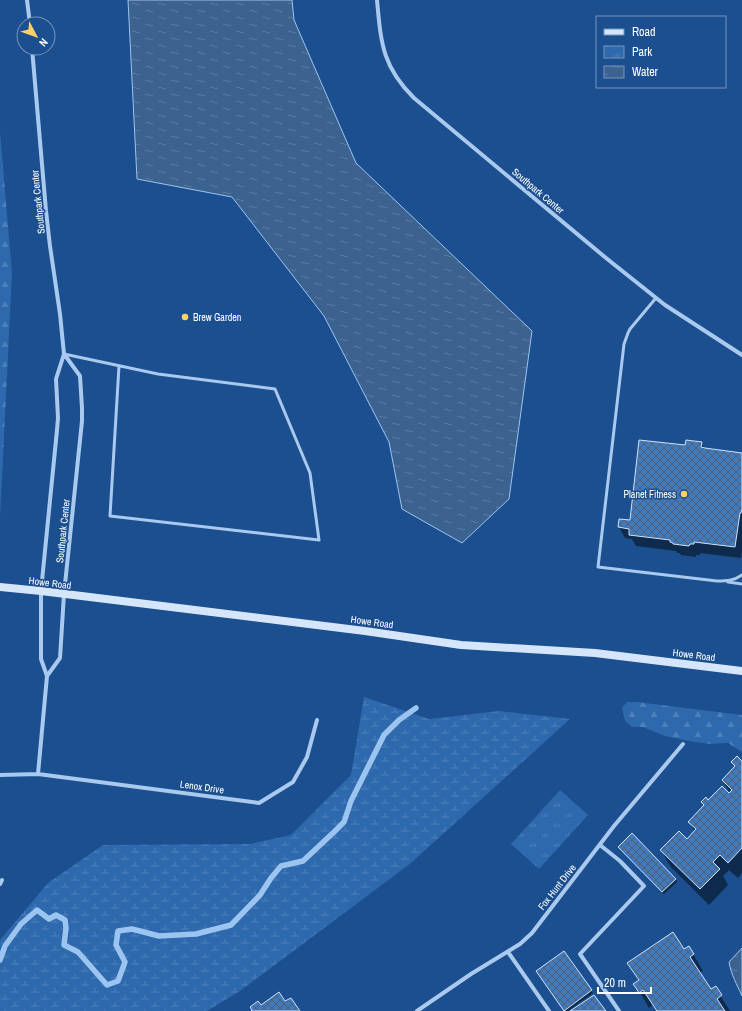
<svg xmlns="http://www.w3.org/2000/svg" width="742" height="1011" font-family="'Archivo Narrow',sans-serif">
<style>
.forest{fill:url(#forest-firs)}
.wetland{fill:url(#wetland-marsh)}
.park{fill:url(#park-tufts)}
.water{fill:url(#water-ripples);stroke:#9cc4f0}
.shadow{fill:#0007}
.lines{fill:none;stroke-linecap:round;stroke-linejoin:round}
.stream{stroke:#9cc4f0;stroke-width:5.5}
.building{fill:url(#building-cross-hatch);stroke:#cfe3fa}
.lane{stroke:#a9c9ee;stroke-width:3}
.street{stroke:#a9c9ee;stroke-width:4}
.secondary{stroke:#d6e6fa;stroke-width:8}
.poi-dot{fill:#ffd166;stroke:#1b4f8f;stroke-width:1.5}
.labels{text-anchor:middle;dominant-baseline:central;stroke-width:3;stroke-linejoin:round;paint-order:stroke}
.street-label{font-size:10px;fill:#fff;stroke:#1b4f8f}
.poi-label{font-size:10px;fill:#fff;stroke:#1b4f8f;text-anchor:start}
</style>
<defs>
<pattern id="forest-firs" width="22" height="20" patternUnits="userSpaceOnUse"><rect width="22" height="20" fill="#2e69ad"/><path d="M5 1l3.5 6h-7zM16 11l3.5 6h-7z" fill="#4d80b9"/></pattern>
<pattern id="wetland-marsh" width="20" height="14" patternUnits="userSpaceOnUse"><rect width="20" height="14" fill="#2e69ad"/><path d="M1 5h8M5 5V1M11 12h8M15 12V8" fill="none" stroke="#4d80b9"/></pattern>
<pattern id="park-tufts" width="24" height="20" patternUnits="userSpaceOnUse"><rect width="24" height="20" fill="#2e69ad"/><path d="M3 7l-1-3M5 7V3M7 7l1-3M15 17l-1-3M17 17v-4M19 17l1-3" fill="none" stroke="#4d80b9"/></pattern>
<pattern id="water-ripples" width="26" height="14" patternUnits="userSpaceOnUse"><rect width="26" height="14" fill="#3c6290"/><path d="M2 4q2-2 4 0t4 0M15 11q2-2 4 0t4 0" fill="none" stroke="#597aa1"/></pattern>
<pattern id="building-cross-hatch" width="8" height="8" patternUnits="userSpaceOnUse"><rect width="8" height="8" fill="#4478b7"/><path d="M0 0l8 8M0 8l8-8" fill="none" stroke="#486282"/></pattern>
</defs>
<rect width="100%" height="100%" fill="#1b4f8f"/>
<path class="forest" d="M0,132L12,273L0,518Z
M627,702H637L742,715V752L728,743L709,744L689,741L665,736L643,727H632L625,721L622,708Z"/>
<path class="wetland" d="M364,697L429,719L499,711L570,719L411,863L240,991L207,1011H0V940L48,883L103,845L250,844L291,835L351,775Z"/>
<path class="park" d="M560,790L588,815L539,869L511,844Z"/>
<path class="water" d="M128,0H292L294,20L356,163L532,331L509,499L462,543L402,509L389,442L324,316L232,197L137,179Z
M742,948V996C737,985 731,974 729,962Z"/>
<path class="shadow" d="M701,443L705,449L742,454V551L741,558L700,553V555H696V557L681,555L680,553H677L676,551L636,546L632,539L625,538L619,527L631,521L686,447Z
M732,762H742V873L738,878L729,870L723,876L728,885L709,905L670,866L661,850L687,840L695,831L689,822L704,807L702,803L708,802L729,795L730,793L723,780L735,768Z
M621,849L676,879L677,882L664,894Z
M689,947L703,971L699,973L710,990L715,987L730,1011H657L653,1005L649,1008L635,984L639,981L629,963L684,950Z
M564,952L593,993L568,1011H565L538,974Z"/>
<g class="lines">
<path class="stream" d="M0,960L5,946L21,924L37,910L49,919L56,915L65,920L66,928L64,945L78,952L107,985L118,981L125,962L116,945L118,931L132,929L159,936L196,934L231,925L260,895L271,878L281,866L303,861L334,832L344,822L351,801L384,735L399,720L416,708"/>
</g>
<path class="building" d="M639,440L685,445L686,440L702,442L701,447L705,448L742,453V509L741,513H740L735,547L694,542V544H690L689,546L673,544V543L670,542V540L629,535V529L618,527L619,519L630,520Z
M737,756L742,761V848L728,863L720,855L713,862L720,869L700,889L660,850L679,831L687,839L696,829L688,822L704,805L701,802L706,797L708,800L722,786L729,793L732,790L722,780L735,766L731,762Z
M632,833L676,879L662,892L618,847Z
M673,932L684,949L689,946L694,954L690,957L711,989L716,986L722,995L717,999L725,1011H657L643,990L639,993L636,988L633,984L639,980L627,963Z
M564,951L592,990L564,1011L536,971Z
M279,992L285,1001L291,998L300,1011H251L252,1010L250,1007L258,1001L261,1005Z
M594,995L606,1011H570Z"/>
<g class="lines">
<path class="lane" d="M656,298L630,329L628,333L624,344L598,567L717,581C726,581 734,581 742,575
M64,354L158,374L275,389L310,473L319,540L110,516L119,366
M728,582L742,584"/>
<path class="street" d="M27,0L30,24
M377,0C381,43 382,66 414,98L606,258L665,305L742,355
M32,48L46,211L50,246L60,314L64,354L56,379L58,418L57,430L41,591V659L47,676L38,774L259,803L293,782L307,757L317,720
M47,676L60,658L64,594L82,421V408L80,376L64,354
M0,775L38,774
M600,845L620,861L644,886L580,954L619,1011
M0,884L2,880
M508,952L549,1011
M417,1011L471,974L520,944L532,933L614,826L683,744"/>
<path class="secondary" d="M0,587L41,591L365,631L461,645L595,653L742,671"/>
</g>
<g class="poi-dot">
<circle cx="185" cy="317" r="4"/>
<circle cx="684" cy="494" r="4"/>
</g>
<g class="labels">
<g class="street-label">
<text transform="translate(538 191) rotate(40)">Southpark Center</text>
<text transform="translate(38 202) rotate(-96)">Southpark Center</text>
<text transform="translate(63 531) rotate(-84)">Southpark Center</text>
<text transform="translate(50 583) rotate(7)">Howe Road</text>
<text transform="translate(372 622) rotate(8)">Howe Road</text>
<text transform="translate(694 655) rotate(7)">Howe Road</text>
<text transform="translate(202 787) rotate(8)">Lenox Drive</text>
<text transform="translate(557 887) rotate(-52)">Fox Hunt Drive</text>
</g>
<g class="poi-label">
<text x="193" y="317">Brew Garden</text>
<text x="676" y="494" text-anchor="end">Planet Fitness</text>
</g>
</g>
<rect x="596" y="16" width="130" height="72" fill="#1b4f8f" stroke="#7695bc"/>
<rect x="604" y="29" width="20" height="6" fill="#d6e6fa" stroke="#7695bc"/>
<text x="632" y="36" font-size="12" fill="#ffffff">Road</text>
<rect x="604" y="46" width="20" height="12" fill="url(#park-tufts)" stroke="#7695bc"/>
<text x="632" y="56" font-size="12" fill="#ffffff">Park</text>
<rect x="604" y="66" width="20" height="12" fill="url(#water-ripples)" stroke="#7695bc"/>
<text x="632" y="76" font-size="12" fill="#ffffff">Water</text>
<g transform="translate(36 36) rotate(131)"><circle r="19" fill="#1b4f8f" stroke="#7695bc"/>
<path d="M0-3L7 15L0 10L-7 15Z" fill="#ffd166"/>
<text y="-6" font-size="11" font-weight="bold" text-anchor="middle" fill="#ffffff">N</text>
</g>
<path d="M598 987v6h53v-6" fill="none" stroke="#ffffff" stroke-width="2"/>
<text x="604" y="987" font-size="12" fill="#ffffff" stroke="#1b4f8f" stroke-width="3" paint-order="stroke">20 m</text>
</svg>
